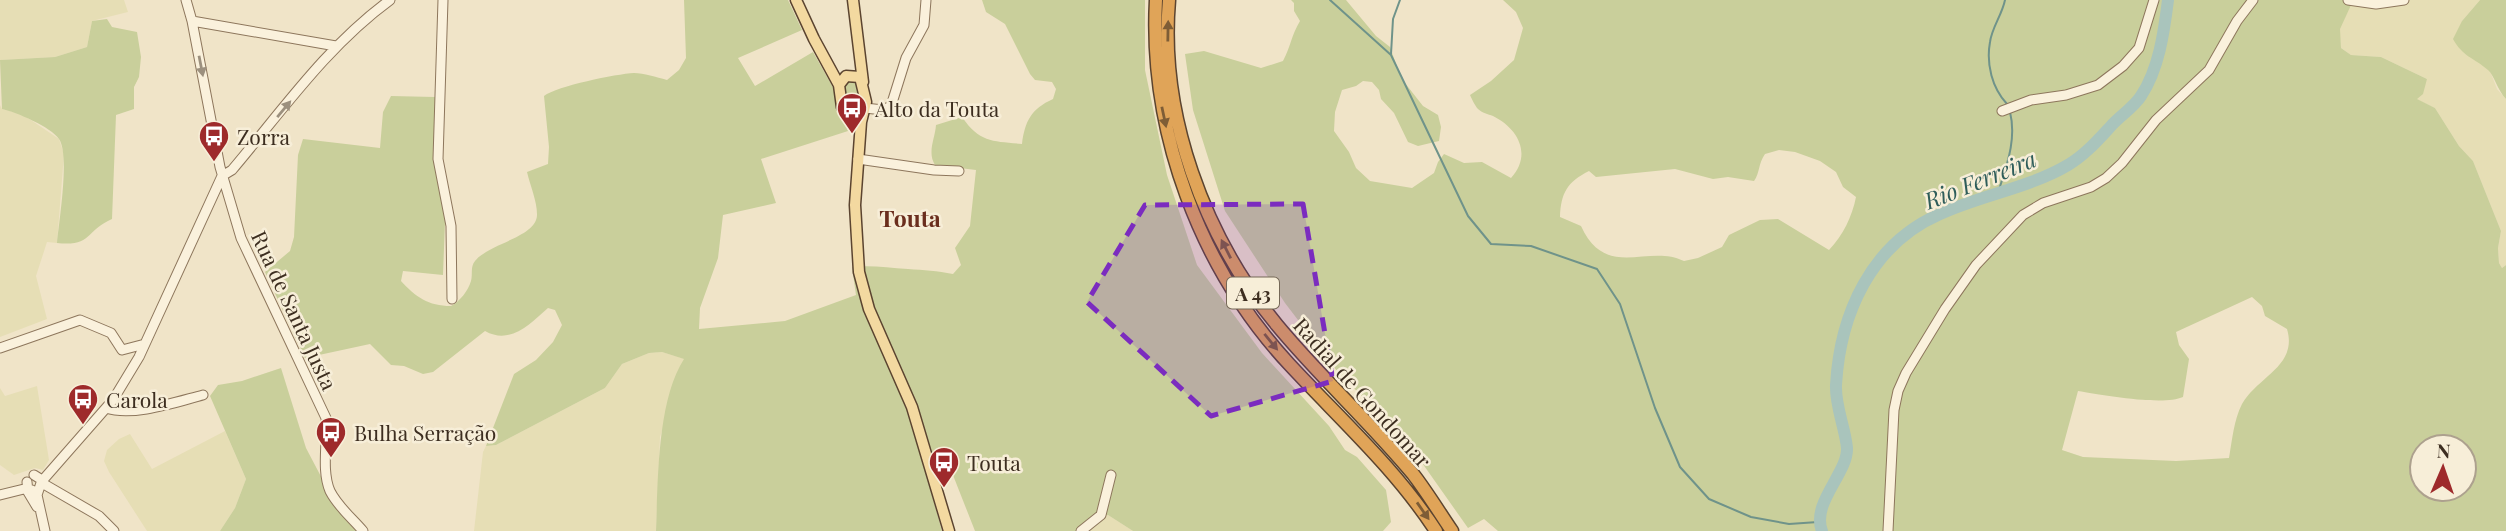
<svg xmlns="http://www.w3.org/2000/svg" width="2506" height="531" font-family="'Playfair Display',serif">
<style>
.farmland{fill:#e6deb5}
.green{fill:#c9cf9b;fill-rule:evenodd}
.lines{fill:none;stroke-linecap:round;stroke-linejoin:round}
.stream{stroke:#6f938a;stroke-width:2}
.river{stroke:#a9c4bc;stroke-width:12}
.minor-casing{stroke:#8d765c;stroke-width:11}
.major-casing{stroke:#5b4430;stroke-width:13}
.highway-casing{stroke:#5b4430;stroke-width:15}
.minor{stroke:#faf1dc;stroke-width:9}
.major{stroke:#f3d9a0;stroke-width:10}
.highway{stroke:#e0a458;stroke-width:12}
.oneway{fill:#7e5d36}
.oneway2{fill:#9c907e}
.marked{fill:#7b2cbf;fill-opacity:0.2;stroke:#7b2cbf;stroke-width:5;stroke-dasharray:14 9;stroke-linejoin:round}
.labels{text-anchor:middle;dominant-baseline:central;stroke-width:5;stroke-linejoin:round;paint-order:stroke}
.shield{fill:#f7eed8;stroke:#756857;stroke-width:2}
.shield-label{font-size:19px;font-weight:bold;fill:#3d2e20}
.poi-label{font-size:21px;fill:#3d2e20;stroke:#f7eed8;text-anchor:start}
.street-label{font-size:21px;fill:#3d2e20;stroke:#f7eed8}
.water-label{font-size:23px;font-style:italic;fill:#2f5d5a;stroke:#f7eed8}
.neighbourhood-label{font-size:23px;font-weight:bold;fill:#6b2e1e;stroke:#f7eed8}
</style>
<rect width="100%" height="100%" fill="#f0e4c8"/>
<path class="farmland" d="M0,0H124L128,12L92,21L87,47L55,57L0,60Z
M2356,0H2480L2462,21L2490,71L2497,89L2506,99V265L2502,268L2499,263L2498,248L2501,231L2473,161L2459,146L2435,108L2416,99L2427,79L2381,57L2351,55L2341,48L2339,29L2352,3Z
M0,105L2,109L22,114L59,139L64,154L57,243L47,242L36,276L47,319L0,337Z
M662,352L685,359L660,437L656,531H474L483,452L486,446L496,445L605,388L622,364L649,353Z
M37,386L49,460L43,470L35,468L14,475L0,465V388L5,396Z
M225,431L246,479L235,508L220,531H147L109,472L104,461L107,450L119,439L130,434L152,469Z
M1108,515L1133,531H1076L1094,518Z"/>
<path class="green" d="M684,0H788L802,30L738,58L755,86L813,52L834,89L838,109L848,131L761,159L776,203L723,215L718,258L700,308L699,329L785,321L856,295L852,267C872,265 888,268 908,269C924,270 937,271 953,274L961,265L955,248L970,226L976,170L935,165C927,152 935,139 936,125L962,117C980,143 993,141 1022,144C1025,121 1031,109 1053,99L1056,89L1052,82L1035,80L1030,74L1005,24L986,12L982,0H1145V70L1167,175L1197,265L1262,353L1329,426L1345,450L1357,457L1386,490L1391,522L1383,531H1133L1108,515L1093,518L1076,531H975L949,465L926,474L942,531H656C658,481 657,401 684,359L662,352L649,353L622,364L605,388L496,445L486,446L514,374L536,360L553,342L562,325L555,310L548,308C529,325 510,345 485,331L433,372L423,374L404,366L391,365L370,344L305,358L265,272L290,251L294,237L298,155L303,139L380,148L383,112L391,96L435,97L434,153L442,191L445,222L443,275L403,271L401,281C416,297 428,306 451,306C460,301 468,291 471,281C473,274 470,267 475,261C489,243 538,237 537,214C537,201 530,185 527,172L548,164L549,147L544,96C557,86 616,74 634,73C644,73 656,77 667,80L679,70L686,58Z
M1291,0H1346L1376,36L1390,47L1401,78L1423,106L1438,115L1441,127L1439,141L1418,146L1408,142L1394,113L1381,99L1379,90L1372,82L1363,81L1356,86L1342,90L1335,112L1334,131L1349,152L1356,168L1370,181L1412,188L1434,173L1438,162L1444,154L1464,163L1482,162L1511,178C1532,155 1519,129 1493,116C1488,114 1482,113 1478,109C1475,106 1472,99 1470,95L1491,81L1514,60L1523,28L1516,12L1503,0H2356L2352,3L2340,29L2341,48L2351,55L2381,57L2427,79L2423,94L2417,99L2435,108L2459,146L2473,161L2501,231L2498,248L2499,263L2502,268L2506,265V531H1498L1484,519L1468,528L1408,443L1337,371L1285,303L1225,211L1193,110L1185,54L1204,51L1261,68L1283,61C1291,46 1291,36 1300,21L1294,11V3ZM1779,150L1795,152L1820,161L1836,172L1843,187L1856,197C1852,217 1843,235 1829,250L1778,219L1760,220L1729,235L1722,247L1698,258L1684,261C1648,243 1606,281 1581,226L1560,217C1561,193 1567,182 1589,171L1596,177L1675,169L1713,179L1728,177L1754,181C1760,173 1758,164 1765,154ZM2252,297L2262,306L2265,316L2287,329C2298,366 2258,376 2242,404C2234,419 2232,441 2229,458L2176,461L2083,457L2062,450L2078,391C2102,395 2163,406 2183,397L2189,359L2179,345L2176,332ZM2422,447H2464V489H2422Z
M2480,0H2506V99C2498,91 2494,75 2488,70C2473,57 2463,57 2453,39L2462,21Z
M107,19L112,27L137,32L141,57L139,77L134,87V109L116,115L112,219C86,230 92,247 57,243C59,222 70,154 59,139C51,127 16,112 2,109L0,60L55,57L87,47L92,21Z
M849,81L857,83L860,106L852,109L847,107L844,88Z
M281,368L306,448L327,488L359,531H220L235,508L246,479L210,396L218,385L242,381Z"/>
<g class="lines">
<path class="stream" d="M1330,0L1391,55L1468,216L1491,244L1531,246L1597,269L1620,304L1655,408L1680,467L1709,499L1751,517L1789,524L1818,522
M2005,0C2002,15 1992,27 1990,42C1986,64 1992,88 2007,104
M1391,54L1393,19L1400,0
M1998,193C2006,167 2017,140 2010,112"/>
<path class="river" d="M1822,531C1811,503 1848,473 1847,448C1845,427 1835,406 1836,385C1840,314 1871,244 1940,214C1981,195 2029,188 2068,165C2085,155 2098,140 2111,126C2120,116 2134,107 2141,96C2159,69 2164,32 2168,0"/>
<g class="minor-casing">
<path id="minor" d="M186,0L192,21L220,167L241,238L326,418C328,441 321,470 330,491C338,507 352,518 363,531
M443,0L438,159L451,226L452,299
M2348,0L2376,4L2404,0
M192,21L336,46
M865,108L883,110L891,106L906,58L924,25L926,0
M2002,111L2031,100L2066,95L2098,85L2123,66L2139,48L2154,0
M858,159L934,170L959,171
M222,176L232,170C282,111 327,46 390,0
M0,348L80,320L111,333L122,350L145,344
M106,408C133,417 176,402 203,395
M34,475L42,480L37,495L45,531
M42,481L113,400L139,357L222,176
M27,482L28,492L37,507
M42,483L99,516L114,531
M0,495L24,489L32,490
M1081,531L1101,515L1111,475
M1888,531L1894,410L1898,391L1906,373L1945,309L1976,265L2023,215L2043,203L2091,187L2106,178L2122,163L2156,120L2209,70L2237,21L2253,0"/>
</g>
<g class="major-casing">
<path id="major" d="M796,0L814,39L839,85
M853,0L863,82
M863,111L850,114L842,107L839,85L846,76L860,77L866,102L861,122L855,205L859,272L869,309L912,407L949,531"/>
</g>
<g class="highway-casing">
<path id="highway" d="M1156,0C1149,132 1200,268 1289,364C1340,419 1395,468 1436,531
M1169,0C1159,114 1204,237 1277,325C1320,377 1370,422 1413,474C1427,492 1439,512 1452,531"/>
</g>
<use href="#minor" class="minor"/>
<use href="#major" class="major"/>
<use href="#highway" class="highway"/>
</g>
<defs><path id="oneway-solid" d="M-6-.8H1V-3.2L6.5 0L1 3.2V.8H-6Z" transform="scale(1.75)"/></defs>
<g class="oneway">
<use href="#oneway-solid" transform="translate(1168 31) rotate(-89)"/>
<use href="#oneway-solid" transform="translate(1164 117) rotate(78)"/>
<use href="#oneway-solid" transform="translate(1226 249) rotate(-117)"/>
<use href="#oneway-solid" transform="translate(1271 342) rotate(51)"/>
<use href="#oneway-solid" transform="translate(1423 511) rotate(55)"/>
</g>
<g class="oneway2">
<use href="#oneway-solid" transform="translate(201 66) rotate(79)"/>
<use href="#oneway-solid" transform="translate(284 109) rotate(-50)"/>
</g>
<path class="marked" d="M1303,204L1333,381L1211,416L1087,302L1145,205Z"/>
<defs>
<g id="bus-pin" transform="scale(1.575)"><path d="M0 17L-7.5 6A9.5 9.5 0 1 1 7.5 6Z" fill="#9e2a2b" stroke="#f7eed8"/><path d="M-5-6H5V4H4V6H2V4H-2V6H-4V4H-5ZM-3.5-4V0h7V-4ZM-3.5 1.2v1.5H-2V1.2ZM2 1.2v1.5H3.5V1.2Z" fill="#fff"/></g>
</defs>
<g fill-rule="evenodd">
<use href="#bus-pin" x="852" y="108"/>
<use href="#bus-pin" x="214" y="136"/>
<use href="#bus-pin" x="83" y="399"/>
<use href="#bus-pin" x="331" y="432"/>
<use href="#bus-pin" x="944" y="462"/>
</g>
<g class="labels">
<rect class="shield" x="1227" y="277.5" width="52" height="31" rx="5"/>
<g class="shield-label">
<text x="1253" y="293">A 43</text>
</g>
<g class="poi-label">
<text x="875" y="108">Alto da Touta</text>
<text x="237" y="136">Zorra</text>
<text x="106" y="399">Carola</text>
<text x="354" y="432">Bulha Serração</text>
<text x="967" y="462">Touta</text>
</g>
<g class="street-label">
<text transform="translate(295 310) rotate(65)">Rua de Santa Justa</text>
<text transform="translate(1363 392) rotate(48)">Radial de Gondomar</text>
</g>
<g class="water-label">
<text transform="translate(1980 179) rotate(-22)">Rio Ferreira</text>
</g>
<g class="neighbourhood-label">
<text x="910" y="217">Touta</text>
</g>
</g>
<g transform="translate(2443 468) rotate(2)"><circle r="33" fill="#f7eed8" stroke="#ada18e" stroke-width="2"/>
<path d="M0-5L12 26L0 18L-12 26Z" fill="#9e2a2b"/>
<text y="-10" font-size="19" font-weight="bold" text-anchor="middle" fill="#3d2e20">N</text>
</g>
</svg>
